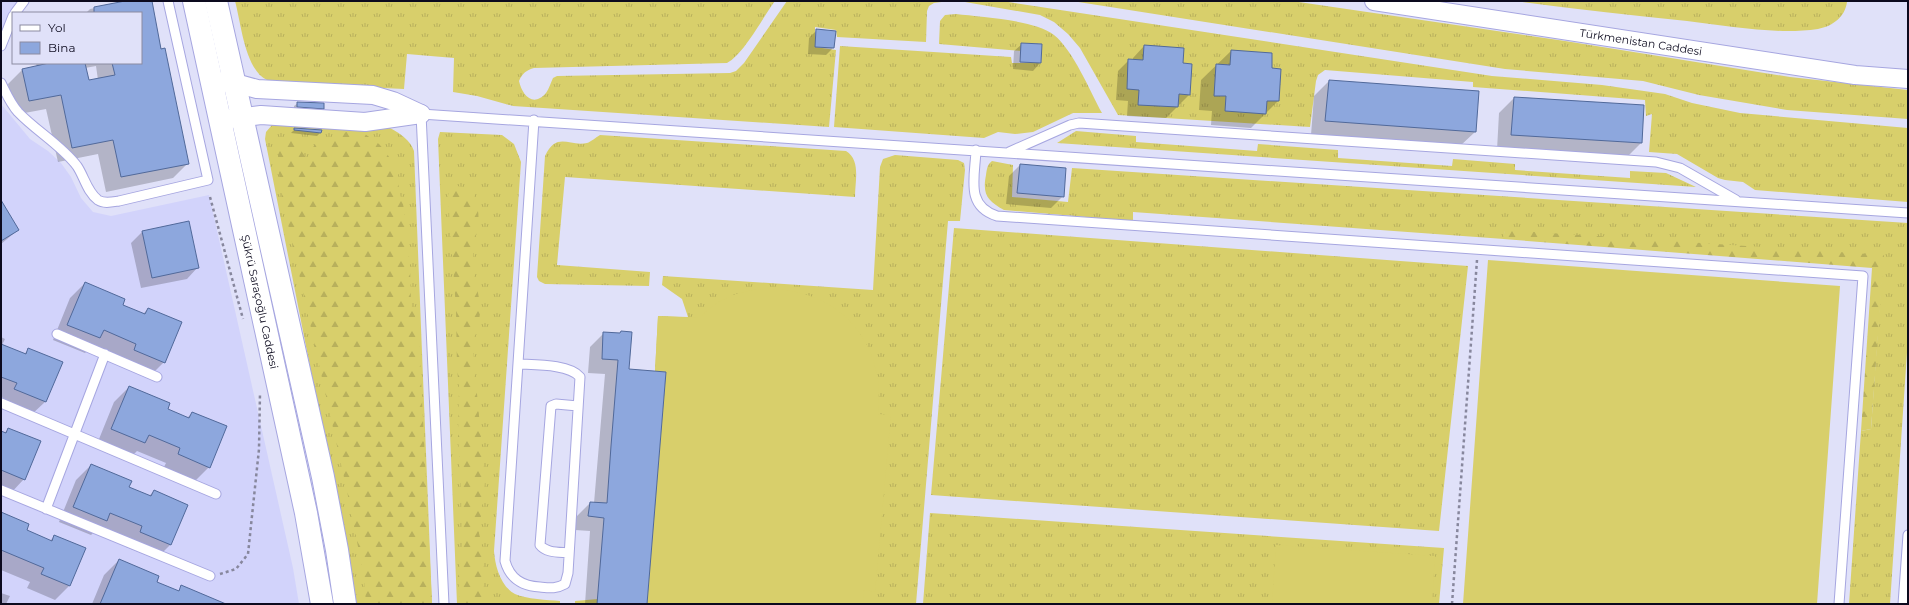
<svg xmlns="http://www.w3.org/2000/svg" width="1909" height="605" font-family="Montserrat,sans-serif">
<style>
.built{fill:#d2d3fb}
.grass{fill:url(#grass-tufts)}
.forest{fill:url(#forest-firs)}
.garden{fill:#d8cf6b}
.shadow{fill:#0003;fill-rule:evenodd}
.building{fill:#8da7dd;stroke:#51699a}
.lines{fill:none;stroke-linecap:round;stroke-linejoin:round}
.service-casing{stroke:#a6a6e0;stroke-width:11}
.minor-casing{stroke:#a6a6e0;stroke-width:20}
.tertiary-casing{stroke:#a6a6e0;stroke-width:24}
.path{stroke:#87879d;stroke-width:2.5;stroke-dasharray:3 3;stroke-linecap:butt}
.service{stroke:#fff;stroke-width:9}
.minor{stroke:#fff;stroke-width:18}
.tertiary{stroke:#fff;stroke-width:22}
.labels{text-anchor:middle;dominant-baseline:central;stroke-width:3;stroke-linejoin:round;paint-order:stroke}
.street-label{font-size:11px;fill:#0c0a1e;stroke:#e0e1f9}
</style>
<defs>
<pattern id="grass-tufts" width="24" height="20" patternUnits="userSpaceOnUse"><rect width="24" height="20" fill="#d8cf6b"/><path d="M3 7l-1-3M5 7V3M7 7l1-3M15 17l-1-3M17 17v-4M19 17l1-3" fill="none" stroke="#b8b05c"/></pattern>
<pattern id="forest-firs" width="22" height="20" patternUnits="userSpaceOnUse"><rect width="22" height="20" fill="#d8cf6b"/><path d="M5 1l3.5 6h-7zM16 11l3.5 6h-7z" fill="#b8b05c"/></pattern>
</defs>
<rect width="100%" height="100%" fill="#e0e1f9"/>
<path class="built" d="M1,1H24L1,38Z
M1,104L30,139L48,151L61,163L71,177L81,198L93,212L111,216L209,195L293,568L299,604H1Z"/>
<path class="grass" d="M235,1H775C763,17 744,54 727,63L534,68C527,70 522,73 519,81C522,95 533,108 546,93C549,89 551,82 553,78L557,76L730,73L736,71L744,63L787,1H1002L1492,76L1602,85L1665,94L1692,103L1740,113L1908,128V202L1755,190L1743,182L1725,180L1718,178L1677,154L1649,152L1652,114L1646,116L1645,100L1473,87V82L1325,70L1318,75L1316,81L1310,127L1118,115L1080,48L1068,34L1054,22L1040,15L965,2L949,1L934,3L929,6L927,11L926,42L837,37L836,30L815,27V47L836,50L829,127L513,106L477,96L453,92L454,58L407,54L404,89L280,83C276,82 271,82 267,80C245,70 241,23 235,1Z
M1072,1H1292L1565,41L1790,77L1908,90V119L1787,110L1699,95L1643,81L1505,69Z
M1515,1H1846L1847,2C1845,17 1833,26 1818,29C1776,35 1730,26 1687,21C1630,15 1573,9 1515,1Z
M956,14C981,17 1036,20 1054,35C1073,50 1090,91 1102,113H1073L1033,132L1015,134L998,132L984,138L834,127L840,46L1011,57L1012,63H1041L1042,44L1021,43V51L939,44L940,21L945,15Z
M272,125L390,128C401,134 410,140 414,151L432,604H357L265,139L266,132Z
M1076,131L1136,136V142L1257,151L1258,144L1338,150V158L1452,166L1453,159L1515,164V170L1630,178V171L1666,173L1696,187L1057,143Z
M440,132L502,135L514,144L521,162L494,551C495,565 500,586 515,594C526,599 548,600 560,601V604H457L438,139Z
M600,135L846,151C861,160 855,181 855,197L565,177L557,265L650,272L649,286L545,284L539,281L537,277L545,156C557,131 569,147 587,143C591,142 596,137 600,135Z
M895,155L958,160L964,163L965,170L960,221H948L916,604H575V601L598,599L647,603L666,372L655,371L658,316L688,317L682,299L662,285L663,276L873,290L880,167L883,159Z
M992,161L1013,165L1012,197L1068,202L1072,168L1908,223V338L1890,604H1849L1861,431L1871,429L1883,256L1505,231L1504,239L1133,212V221L1004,210C988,201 982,195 986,175C987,169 987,165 992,161Z
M954,228L1468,266L1439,531L931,495Z
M930,513L1444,548L1439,604H923Z"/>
<path class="forest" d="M346,132L365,134L379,144L386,152L398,172L399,193L403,202L410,265L411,304L417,321L419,337L432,604H366L364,577L347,491L282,197C281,180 270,141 290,133C301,141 298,151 308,159L313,154L312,149L317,141L337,138Z
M457,186C462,187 470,188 474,193C475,195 476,199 476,202C483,224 473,235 473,256C472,275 479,290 480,307C481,321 474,335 473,350L485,481L479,533L484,554L483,578L485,604H460L458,575L462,553L461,489L458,436L459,387L457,369L456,309L448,196L450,188Z
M1505,230L1884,255L1871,429L1861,431L1872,268L1503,239Z"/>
<path class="garden" d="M1488,260L1840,286L1817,604H1463Z
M765,289C823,288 869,321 878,380C880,391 878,403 878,414L891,415L875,592L864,590L863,604H635L647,603L666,372L655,371L658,316L699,318C717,299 739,290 765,289Z
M1276,545L1435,556L1432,604H1272Z"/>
<path class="shadow" d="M130,1H150L188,163L173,178L106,192L98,154L58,162L46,109L14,115L8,84L22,70L37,67L36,63H141V13H86L90,9ZM96,66L98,80L88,82L85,68Z
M817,30L833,48L826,55L808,54L809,38Z
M1022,44L1041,45L1040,63L1033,71L1013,69L1014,51Z
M1144,46L1182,64L1189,95L1166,118L1127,116L1128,101L1116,100L1118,71L1129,60H1133V58Z
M1231,51L1271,69L1278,101L1251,128L1211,125L1212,111L1199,110L1201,80Z
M1329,81L1475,132L1460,146L1311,135L1314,96Z
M1514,98L1643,106L1641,143L1626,158L1497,150L1499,113Z
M298,103L323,108L319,112L294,110V106Z
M295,129L320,133L317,136L291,133Z
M1020,165L1063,196L1051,208L1006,204L1009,176Z
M1,202L18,230L1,244Z
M142,232L198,267L187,279L141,288L131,243Z
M85,283L121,305L143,314L148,309L164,362L149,377L92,346L85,353L53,340L70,298Z
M604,333L628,370L645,604H585L590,531L575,530L576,517L590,503H594L605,374L588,373L590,347Z
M1,337L5,339L2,345L24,354L29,349L45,402L30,416L1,403L3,398L1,397Z
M129,387L166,409L187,418L192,413L209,467L194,482L163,469L166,463L137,451L130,458L97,444L114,402Z
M9,429L24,479L10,494L1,491V432L4,433Z
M91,465L128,488L149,496L154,491L171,544L156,559L126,547L128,541L98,528L91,535L59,522L76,480Z
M1,514L25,531L50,541L54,536L70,585L55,600L27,588L30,582L1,570Z
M119,560L155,583L177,592L182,587L213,604H92L104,575Z
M1,593L10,596L6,604H1Z"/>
<path class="building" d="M125,1H152L161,49L165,48L189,164L121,177L113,140L72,148L61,95L29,101L22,69L49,63H85L89,80L115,75L112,63H141V13H94V7Z
M816,29L836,31L834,48L815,47Z
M1021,43L1042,44L1041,63L1020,62Z
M1144,45L1184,48L1183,63L1192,64L1190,95L1179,94L1178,107L1138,105L1139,90L1127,89L1128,59L1143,60Z
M1231,50L1272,53V68L1281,69L1279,101H1267L1266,114L1225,111L1226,96H1214L1216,64L1230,65Z
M1329,80L1479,91L1476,132L1325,121Z
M1514,97L1644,105L1642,143L1511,135Z
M297,102L324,103V109L297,107Z
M294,128L322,130L321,133L294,130Z
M1020,164L1066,168L1064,197L1017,193Z
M1,200L19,230L1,241Z
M189,221L199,268L152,278L142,231Z
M85,282L125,299L123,305L145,314L148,308L182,322L165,363L134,350L136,344L104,330L100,338L67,325Z
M621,331L632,332L629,369L666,372L647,604H597L604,518L588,516L590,502L607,503L611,446L618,360L602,359L603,332L620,333Z
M1,344L26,354L28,348L63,362L46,402L14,389L17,383L1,377Z
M129,386L170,403L168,409L189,418L192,412L227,426L210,468L178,454L180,448L149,435L145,443L111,429Z
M8,428L41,441L25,480L1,470V431L6,433Z
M91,464L132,481L129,487L151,496L154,490L188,505L171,545L140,532L142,526L110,513L107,521L73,507Z
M1,512L29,524L27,530L52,541L54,535L86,548L70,586L41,574L44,568L1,550Z
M119,559L159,576L157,582L179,591L181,585L226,604H100Z"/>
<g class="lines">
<g class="service-casing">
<path id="service" d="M15,13L24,1
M1,46L13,16
M1,83C6,93 10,103 18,112C36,131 61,145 77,166C84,176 87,192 98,200C104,204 112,202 119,201L208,180L168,1
M976,150C975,177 965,206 997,216L1863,276L1839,604
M1009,152L1070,125L1079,123L1656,162L1680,168L1736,200
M57,334L157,377
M518,364C535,365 569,364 580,377L568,573L565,584C556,589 550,588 540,587C522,586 510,579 505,561L534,120
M1,403L216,494
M1,490L210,576
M46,509L105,354
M569,553C559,552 546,553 540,545L551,406L556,404L578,406
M444,604L421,114L1908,213
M1903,604L1908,535"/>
</g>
<g class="minor-casing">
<g id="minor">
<path id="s1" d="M1374,1L1855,75L1908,79"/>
<path d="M223,82L235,83L257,89L373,95L393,101L421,114"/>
<path d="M229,119L261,115L365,122L421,114"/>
</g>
</g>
<g class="tertiary-casing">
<g id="tertiary">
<path id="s2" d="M194,1L306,513L322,604"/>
<path d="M216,1L323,477L337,550L345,604"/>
</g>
</g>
<path class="path" d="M210,197L243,319
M220,574L236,569L248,554L259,449L260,393
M1452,604L1477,260"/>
<use href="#service" class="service"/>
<use href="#minor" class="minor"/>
<use href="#tertiary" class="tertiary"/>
</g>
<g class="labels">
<g class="street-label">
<text stroke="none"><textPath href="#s1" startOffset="270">Türkmenistan Caddesi</textPath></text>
<text stroke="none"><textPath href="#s2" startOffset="308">Şükrü Saraçoğlu Caddesi</textPath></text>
</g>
</g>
<rect width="1909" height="605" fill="none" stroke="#0c0a1e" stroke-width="4"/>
<rect x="12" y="12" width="130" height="52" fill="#e0e1f9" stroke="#8b8ba1"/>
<rect x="20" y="25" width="20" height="6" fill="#ffffff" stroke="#8b8ba1"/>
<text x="48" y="32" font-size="12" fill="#0c0a1e">Yol</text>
<rect x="20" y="42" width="20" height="12" fill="#8da7dd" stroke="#8b8ba1"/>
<text x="48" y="52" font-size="12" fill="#0c0a1e">Bina</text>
</svg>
